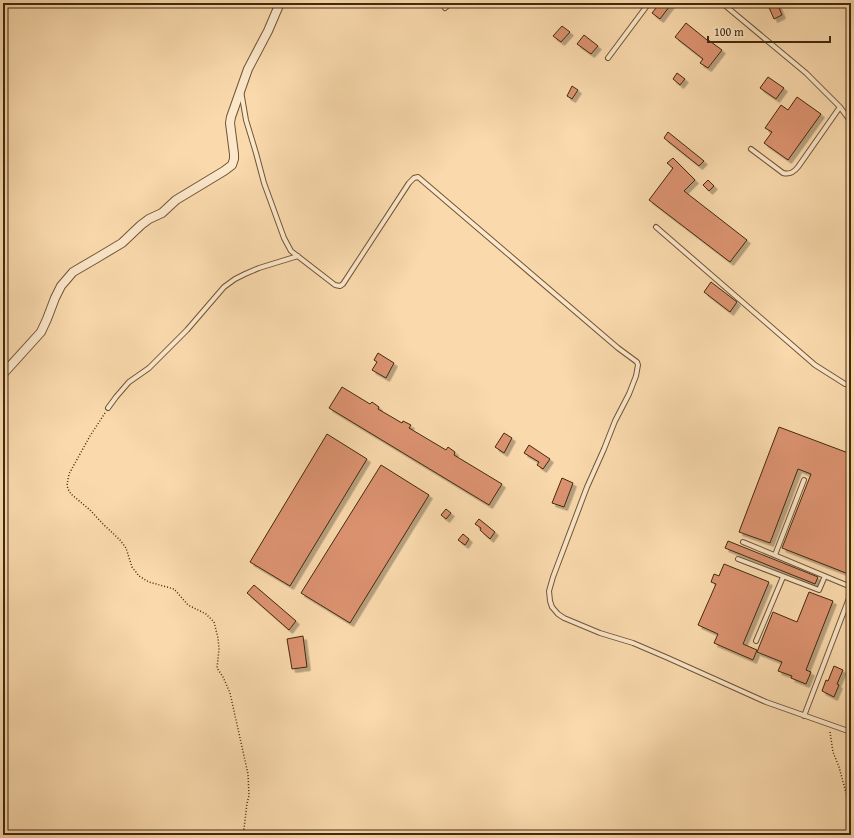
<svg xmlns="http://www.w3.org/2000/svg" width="854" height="838" font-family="'Gentium Book Plus',serif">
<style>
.building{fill:#dd9371;stroke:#41290e;filter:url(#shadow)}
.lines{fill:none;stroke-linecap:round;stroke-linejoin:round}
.lane-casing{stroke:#6f5536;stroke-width:6}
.street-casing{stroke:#6f5536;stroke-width:10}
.path{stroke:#41290e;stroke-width:1.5;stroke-dasharray:1 2;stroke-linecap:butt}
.lane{stroke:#fce7ca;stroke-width:4}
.street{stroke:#fce7ca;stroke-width:8}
</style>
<defs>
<filter id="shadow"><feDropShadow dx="3.5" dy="3.5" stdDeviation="0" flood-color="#0004"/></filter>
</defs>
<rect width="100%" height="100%" fill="#fadaad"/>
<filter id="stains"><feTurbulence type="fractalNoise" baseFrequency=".005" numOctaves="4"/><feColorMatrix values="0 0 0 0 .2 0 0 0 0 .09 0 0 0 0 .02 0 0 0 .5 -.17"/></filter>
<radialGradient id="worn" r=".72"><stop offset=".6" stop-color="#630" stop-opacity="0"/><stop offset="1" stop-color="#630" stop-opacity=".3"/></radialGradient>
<path class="building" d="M660,3H672L660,19L652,13Z
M767,3H777L782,15L774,19Z
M686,23L707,40V39L722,50L708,68L700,63L703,59L675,37Z
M562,26L570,32L561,42L553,36Z
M584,35L598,46L591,54L577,44Z
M677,73L685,79L680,85L673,79Z
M768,77L784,88L776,99L760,88Z
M572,86L578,90L572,99L567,96Z
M797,97L821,114L788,160L764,143L772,132L765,128L781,105L788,110Z
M668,132L704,161L699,166L664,138Z
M673,158L695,180L684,191L747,240L730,262L649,200L673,168L667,163Z
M708,180L714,186L709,191L703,185Z
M711,282L737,302L730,312L704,292Z
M378,353L394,363L386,378L372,370L377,362L374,360Z
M342,387L370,404L372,402L379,407L378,409L402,423L403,421L411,425L409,428L446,450L448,447L455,452L454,455L502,484L489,505L329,408Z
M779,427L851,454V575L782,548L811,474L798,469L770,543L739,532Z
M504,433L512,438L504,453L495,447Z
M327,434L367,459L290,586L250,562Z
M529,445L550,459L543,469L537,465L539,462L524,453Z
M381,465L429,495L350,623L301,593Z
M562,478L573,483L564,507L552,503Z
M446,509L451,513L446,519L441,515Z
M479,519L495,532L490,539L480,530L481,528L475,524Z
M463,534L469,539L465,545L458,540Z
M728,541L818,577L815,584L725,548Z
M724,564L769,582L743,644L757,650L753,660L714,643L718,634L698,625L716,584L711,582L714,574L719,576Z
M254,585L296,621L289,630L247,593Z
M809,592L833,601L806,670L811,672L806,684L791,678L792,676L778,671L782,662L757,652L773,612L797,622Z
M303,636L307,667L292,669L287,639Z
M834,666L843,670L837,684L839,685L834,697L822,691L826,680L828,681Z"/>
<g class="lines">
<g class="lane-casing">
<path id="lane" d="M722,3L806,73L840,107L851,122
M445,8L451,3
M608,58L649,3
M241,91L246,120L256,153L264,183L284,238L291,251L335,285L340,286L343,284L409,183L414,178L418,177L618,348L637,362L638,365L636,376L629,394L615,421L604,449L587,487L553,577L549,591L550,601L552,607L558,614L564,618L600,633L633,643L668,658L766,702L851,732
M751,149L783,173C790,175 794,172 798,167L840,107
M656,227L815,365L845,384L851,385
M108,408L116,397L129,382L149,368L187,330L224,287L235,279L245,274L259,268L298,256
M743,542L851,587
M775,555L804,480
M738,559L819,590L825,576
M756,641L783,577
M804,716L851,593"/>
</g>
<g class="street-casing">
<path id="street" d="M3,374L41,332L47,319L55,298L61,286L73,272L97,258L122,243L141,225L149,219L162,213L176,200L224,171L232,165L234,159V154L230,123L231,117L248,69L268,31L280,3"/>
</g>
<path class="path" d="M105,413L90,436L69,474L67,485L68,489L71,494L90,510L103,524L120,540L126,548L132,567L139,576L149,582L174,589L188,605L206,614L214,622L218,638L219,649L217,668L223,677L230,693L248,774L249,796L247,803L244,829L240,835
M830,732L833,752L839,767L851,811
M114,835L115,833"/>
<use href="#lane" class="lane"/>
<use href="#street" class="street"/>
</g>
<rect width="854" height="838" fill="none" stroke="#fadaad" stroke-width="16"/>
<rect x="4" y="4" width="846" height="830" fill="none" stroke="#41290e" stroke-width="2"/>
<rect x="8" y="8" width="838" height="822" fill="none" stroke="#41290e"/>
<path d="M708 36v6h122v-6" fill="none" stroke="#41290e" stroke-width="2"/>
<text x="714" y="36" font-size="12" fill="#41290e" stroke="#fce7ca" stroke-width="3" paint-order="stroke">100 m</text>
<rect width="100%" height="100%" filter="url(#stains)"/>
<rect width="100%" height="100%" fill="url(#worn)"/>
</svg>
